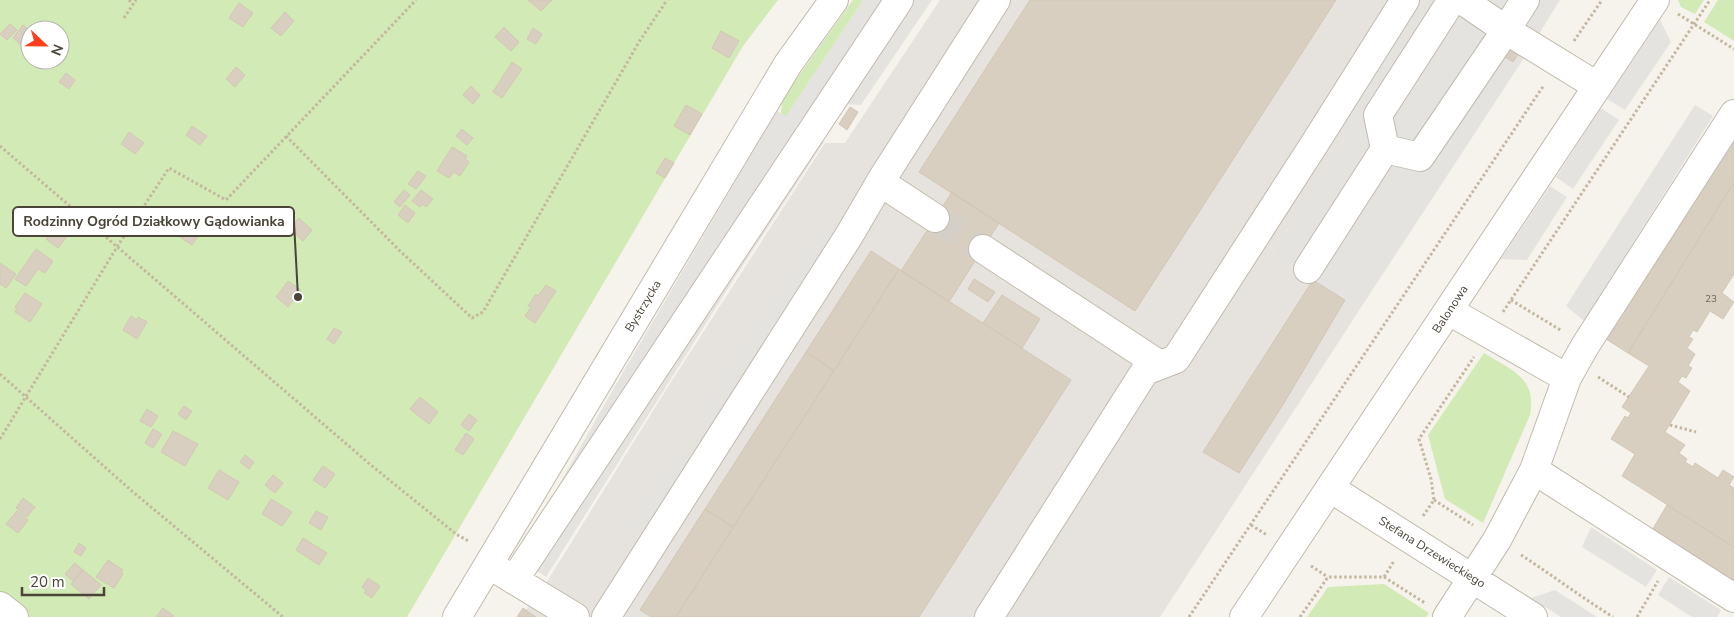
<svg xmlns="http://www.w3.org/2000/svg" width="1734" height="617" font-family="'Nunito Sans',sans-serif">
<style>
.industrial{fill:#e6e2dd}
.green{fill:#d2eab5;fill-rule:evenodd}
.parking{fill:#e5e3e0}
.building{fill:#d8cfc1;stroke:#d3c7b4}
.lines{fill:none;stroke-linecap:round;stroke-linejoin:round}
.minor-tunnel{stroke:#d4d0c8;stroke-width:28;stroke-dasharray:28 14;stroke-linecap:butt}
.minor-casing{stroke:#c2bbae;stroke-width:30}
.path{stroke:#c4b79f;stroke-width:3;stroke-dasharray:2.5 2.5;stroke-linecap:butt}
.minor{stroke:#fff;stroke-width:28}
.labels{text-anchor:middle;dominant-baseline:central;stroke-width:4.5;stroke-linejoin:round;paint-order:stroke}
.number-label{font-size:10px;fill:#6e675b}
.street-label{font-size:12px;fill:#4b4439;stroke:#fff}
.leader{fill:none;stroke:#4b4439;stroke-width:2}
.callout-dot{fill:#4b4439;stroke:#fff;stroke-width:2}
.callout{fill:#fff;stroke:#4b4439;stroke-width:2}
.callout-label{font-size:14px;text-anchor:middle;font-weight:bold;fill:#4b4439}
</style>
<rect width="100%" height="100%" fill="#f6f3ec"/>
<path class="industrial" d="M940,0H1419L1338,126L1348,133L1272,253L1360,309L1160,617H521L548,580L666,390L825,143H845Z"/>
<path class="green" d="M0,0H778L743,46L407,617H0ZM30,30H60V60H30Z
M853,0H863L786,117L781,114L782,99Z
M1678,0H1704L1695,14L1681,7Z
M1718,0H1734V41L1704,22Z
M1484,353C1511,370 1537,377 1530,415L1483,523L1445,499L1428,435Z
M1384,584L1429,613L1426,617H1307L1328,587Z"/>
<path class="parking" d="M863,0H932L861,105L844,104L821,141L824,142L734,279L546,577L520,560L542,515L615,386L777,111L786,116Z
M1419,0H1560L1526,55L1360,309L1272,253L1348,133L1338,126Z
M1660,20L1671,42L1625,110L1607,99Z
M1695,105L1713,116L1584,321L1566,306Z
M1601,108L1619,120L1573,189L1556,177Z
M1550,186L1567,197L1527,260L1501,259Z
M819,229L841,238L712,438L695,422Z
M676,451L695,467L644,542L628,526Z
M1591,527L1657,570L1646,587L1582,547Z
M1669,577L1721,610L1717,617H1692L1658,595Z
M1555,590L1597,617H1561L1531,598Z"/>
<path class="building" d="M528,0H552L541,11Z
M1030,0H1336L1135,311L919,172Z
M239,3L253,13L243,27L229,18Z
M285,12L294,21L281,36L271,28Z
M10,24L17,30L7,40L0,34Z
M23,25L30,31V49L28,51L13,38Z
M504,27L519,42L511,51L495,37Z
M533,28L542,34L536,44L527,39Z
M721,31L739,41L729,58L712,48Z
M1507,44L1520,52L1513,62L1500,54Z
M512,62L522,69L502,98L493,92Z
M236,67L245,75L235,87L226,79Z
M66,73L75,80L69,89L59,82Z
M471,86L480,95L473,104L463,95Z
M686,105L702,114L690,135L674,126Z
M850,107L858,112L847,130L839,124Z
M192,126L207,136L200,145L186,135Z
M462,129L473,138L467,145L456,136Z
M129,132L144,143L135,154L121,144Z
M1734,135V182L1628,353L1606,339Z
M452,147L467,156L465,159L469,162L460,176L454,172L449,178L437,171Z
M665,158L674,163L665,178L656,173Z
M418,171L426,176L416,189L408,184Z
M1734,182V274L1722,293L1734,302L1723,319L1710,311L1697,332L1693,330L1689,337L1693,339L1687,348L1695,354L1688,366L1692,368L1686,378L1682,376L1678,382L1690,391L1665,432L1685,445L1679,453L1687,459L1685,462L1693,467L1695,463L1718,478L1723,470L1734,477L1729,485L1734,488V547L1622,476L1635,454L1611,439L1625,416L1628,418L1631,413L1622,407L1649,366L1628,353Z
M404,190L410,195L400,207L394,202Z
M421,190L433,199L426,207L422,204L420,207L412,201Z
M952,192L999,223L949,302L901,271Z
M405,205L415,213L408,223L398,215Z
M64,215L76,225L58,248L46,239Z
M189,216L205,226L192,245L177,235Z
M299,218L312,230L303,241L289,228Z
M36,249L53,261L45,273L38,269L26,286L15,279Z
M871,251L899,269L834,371L806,352Z
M0,263L16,274L6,288L0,284Z
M899,269L1071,380L919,617H676Z
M974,279L995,292L988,302L968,289Z
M1313,280L1345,300L1284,403L1239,473L1203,452Z
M288,281L301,290L288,307L276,297Z
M546,285L556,291L535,323L525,316L531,307L528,306L536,294L538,296Z
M25,293L42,304L30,322L15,312L17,308L15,307Z
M1002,295L1040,319L1022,348L983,323Z
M131,316L137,320L138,317L147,322L137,339L123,330Z
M334,328L342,332L334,344L327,339Z
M806,352L834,371L733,527L705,509Z
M420,397L438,412L429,424L410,409Z
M184,406L192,411L186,420L178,414Z
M147,409L158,416L151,427L140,421Z
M469,414L477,420L469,431L461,425Z
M153,429L162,434L153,448L145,443Z
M173,431L198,444L185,466L161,452Z
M466,433L474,439L463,455L455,450Z
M245,455L254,462L249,469L240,462Z
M323,466L335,474L325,488L313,480Z
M219,470L239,482L228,500L208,488Z
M273,475L283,483L275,493L265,485Z
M23,498L35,507L27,517L16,508Z
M271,499L292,512L282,526L262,514Z
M1667,505L1734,547V583L1651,532Z
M705,509L733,527L676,617H651L640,610Z
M17,511L28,520L18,533L6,524Z
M316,511L328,517L321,530L309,523Z
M303,538L327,553L319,565L296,550Z
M79,543L86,548L81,556L74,552Z
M108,560L123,570L121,572L123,574L114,588L96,577Z
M75,563L83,570L73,581L65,574Z
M83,570L101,585L89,599L71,584Z
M368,578L380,586L372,598L364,593L366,590L362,587Z
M163,608L174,616V617H156Z
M523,608L536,617H517Z"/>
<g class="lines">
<path class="minor-tunnel" d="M935,218L983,249"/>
<g class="minor-casing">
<path id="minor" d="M1525,0L1506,30L1597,86
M1385,149L1378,115L1452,0
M880,182L935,218
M983,249L1160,365
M1308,269L1385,149L1420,157L1506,30L1462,0
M1449,311L1567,378
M1534,470L1567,378L1585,346L1734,114
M1330,488L1533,617
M498,570L575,617
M514,580L899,0
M0,606L14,617
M457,617L788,64L834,0
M606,617L850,234L882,179L996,0
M989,617L1145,371L1176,359L1315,143L1405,0
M1244,617L1655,0
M1447,617L1497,540L1534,470L1734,598"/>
</g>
<path class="path" d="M129,0L133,4
M1678,14L1734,49
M124,18L136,0
M1574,41L1602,0
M286,136L400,251L472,318L483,312L639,42L667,0
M0,146L372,466L456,534L470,542
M1511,300L1562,331
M1503,312L1710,0
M0,374L133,492L283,617
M1598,377L1629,397
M1670,425L1696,432
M0,439L117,247L169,168L226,200L416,0
M1434,500L1473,525
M1423,516L1434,500L1431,479L1419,439L1474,357
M1251,525L1267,535
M1521,555C1552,575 1581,597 1613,617
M1311,566L1328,577
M1384,577L1425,603
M1189,617L1544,85
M1300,617L1328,577H1384L1394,561
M1637,617L1658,581"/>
<use href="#minor" class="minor"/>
</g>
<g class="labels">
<g class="number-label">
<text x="1711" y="299">23</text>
</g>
<g class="street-label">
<text transform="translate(643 306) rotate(-59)">Bystrzycka</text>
<text transform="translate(1450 309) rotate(-57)">Balonowa</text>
<text transform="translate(1432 552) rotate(32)">Stefana Drzewieckiego</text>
</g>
</g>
<path class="leader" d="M298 297L294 222"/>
<circle class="callout-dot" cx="298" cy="297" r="5"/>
<rect class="callout" x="13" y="207" width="281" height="29" rx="5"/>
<g class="callout-label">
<text x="154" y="226">Rodzinny Ogród Działkowy Gądowianka</text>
</g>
<g transform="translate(45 45) rotate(112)"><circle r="24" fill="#ffffff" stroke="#b7b4b0"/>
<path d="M0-4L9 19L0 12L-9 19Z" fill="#fc3f1d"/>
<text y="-8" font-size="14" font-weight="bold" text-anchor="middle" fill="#4b4439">N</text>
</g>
<path d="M22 587v8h82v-8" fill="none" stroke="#4b4439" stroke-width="2.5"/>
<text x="30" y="587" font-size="15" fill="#4b4439" stroke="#ffffff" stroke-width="4" paint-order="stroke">20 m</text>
</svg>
